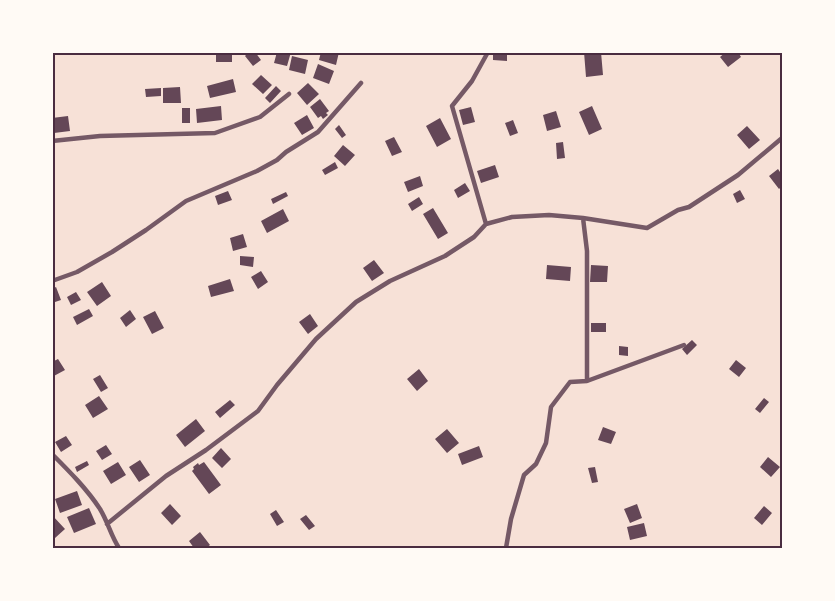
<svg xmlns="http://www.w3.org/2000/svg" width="835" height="601" font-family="'Public Sans',sans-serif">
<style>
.building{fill:#644757}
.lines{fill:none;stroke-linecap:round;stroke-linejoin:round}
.minor{stroke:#755966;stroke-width:4.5}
.neatline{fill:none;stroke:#4a2c40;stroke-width:2}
</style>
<rect width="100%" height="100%" fill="#f7e1d7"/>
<path class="building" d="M216,52H232V62H216Z
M249,52H255L261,60L253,66L245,56Z
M277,52H291L287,66L274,63Z
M321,52H339L336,65L319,60Z
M493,52H507V61L493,60Z
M584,52H601L603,75L586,77Z
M726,52H738L741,57L728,67L720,57Z
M292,56L308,60L305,74L289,70Z
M318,64L334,71L329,84L313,78Z
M261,75L272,85L263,94L252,84Z
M233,79L236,92L210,98L207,86Z
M308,83L319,94L307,105L297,93Z
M276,86L281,91L270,103L265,98Z
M180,87L181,103H163V88Z
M161,88V96L146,97L145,89Z
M320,99L329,111L326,113L328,115L323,119L321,116L318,118L310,107Z
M221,106L222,120L197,123L196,109Z
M592,106L602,129L589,135L579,112Z
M471,107L475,122L463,125L459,110Z
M182,108H190V123H182Z
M556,111L561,127L547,131L543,115Z
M307,115L314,128L302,135L294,123Z
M68,116L70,131L54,133L52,118Z
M440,118L451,139L437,147L426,126Z
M513,120L518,133L510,136L505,123Z
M339,125L346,135L342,138L335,129Z
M747,126L760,140L749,149L737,135Z
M394,137L402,152L392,156L385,141Z
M563,142L565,158L557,159L556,143Z
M343,145L355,155L345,166L334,156Z
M335,162L338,168L325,175L322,170Z
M495,165L499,177L481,183L477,171Z
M778,169L782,175V186L779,189L769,176Z
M420,176L423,186L408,192L404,182Z
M465,183L470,191L458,198L454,190Z
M740,190L745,199L737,203L733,194Z
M228,191L232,200L218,205L215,196Z
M286,192L288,196L273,204L271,199Z
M419,197L423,204L412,211L408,204Z
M433,208L448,233L438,239L423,214Z
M283,209L289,221L267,233L261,221Z
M243,234L247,247L233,251L230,238Z
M240,256L254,257L253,267L240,265Z
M374,260L384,273L372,281L363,268Z
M547,265L571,267L570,281L546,279Z
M591,265L608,266L607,282H590Z
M261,271L268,282L258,289L251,277Z
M230,279L234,291L211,297L208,286Z
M102,282L111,296L97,306L87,292Z
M56,287L61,300L52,303V289Z
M76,292L81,300L71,305L67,297Z
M89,309L93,316L77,325L73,317Z
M130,310L136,319L126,327L120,318Z
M155,311L164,328L152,334L143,317Z
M310,314L318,326L308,334L299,322Z
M591,323H606V332H591Z
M692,340L697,345L687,355L682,349Z
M619,346L628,347V356L619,355Z
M58,359L65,370L52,377V362Z
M736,360L746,368L739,377L729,369Z
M419,369L428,381L417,391L407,379Z
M100,375L108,388L101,392L93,379Z
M99,396L108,409L93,418L85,405Z
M764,398L769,402L760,413L755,409Z
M230,400L235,405L220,418L215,412Z
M196,419L205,431L185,447L176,435Z
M603,427L616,432L611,444L598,440Z
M447,429L459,443L447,453L435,439Z
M66,436L72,445L61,452L55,442Z
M106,445L112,454L102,460L96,451Z
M479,446L483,457L462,465L458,454Z
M221,448L231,459L222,468L212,458Z
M768,457L780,467L771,477L760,467Z
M140,460L150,475L139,482L129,467Z
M87,461L89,465L77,472L75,467Z
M118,462L126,475L111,484L103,471Z
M204,462L221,485L209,494L192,471L194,469L193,467L198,463L199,465Z
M595,467L598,482L592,483L588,468Z
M77,491L82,505L60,513L55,499Z
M170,504L181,516L172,525L161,513Z
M637,504L642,518L630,523L624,509Z
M764,506L772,513L762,525L754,518Z
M89,508L96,524L74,533L67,517Z
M276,510L284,522L277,526L270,514Z
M52,515L65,529L55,538L52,535Z
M306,515L315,526L309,530L300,519Z
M644,523L647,536L630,540L627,527Z
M200,532L210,545L206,548H194L189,541Z"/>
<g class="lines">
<path class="minor" d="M488,52L472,81L452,106L486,224L512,217L549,215L583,218L587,251V381
M52,141L100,136L215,133L260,117L289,94
M583,218L647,228L678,210L689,207L738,175L782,138
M52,281L77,272L112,252L146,230L186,201L257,171L277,160L286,152L318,132L361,83
M52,454C69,471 87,489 100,509C108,522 111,536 119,548
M107,524L166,476L206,450L258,411L277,385L316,339L356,302L390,281L445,256L474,237L486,224
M506,548L511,519L524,475L536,464L546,443L551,407L570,382L587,381L684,345"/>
</g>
<rect width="835" height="601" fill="none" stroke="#fffaf5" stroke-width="108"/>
<rect x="54" y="54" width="727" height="493" class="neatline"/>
</svg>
